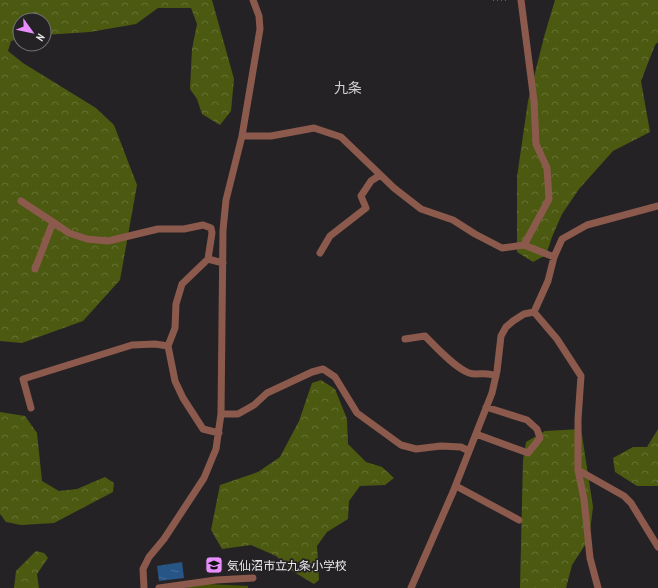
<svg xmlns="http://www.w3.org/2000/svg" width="658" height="588" font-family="'PT Sans Narrow','Noto Sans JP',sans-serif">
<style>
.forest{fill:url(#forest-crowns)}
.green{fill:#465307}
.water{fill:url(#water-ripples)}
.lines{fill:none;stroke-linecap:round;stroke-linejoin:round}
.path{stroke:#7a777a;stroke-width:1.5;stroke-dasharray:1 3;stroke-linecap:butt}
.minor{stroke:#8c5a4d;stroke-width:7}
.labels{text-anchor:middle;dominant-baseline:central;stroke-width:3.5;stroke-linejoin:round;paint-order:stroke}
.poi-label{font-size:12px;fill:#ebe9eb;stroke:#252225;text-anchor:start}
.quarter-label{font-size:14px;fill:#d4d0d4;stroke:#252225}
</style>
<defs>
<pattern id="forest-crowns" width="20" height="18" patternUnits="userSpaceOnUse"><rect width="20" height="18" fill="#4c5911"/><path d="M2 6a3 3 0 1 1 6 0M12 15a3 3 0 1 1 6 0" fill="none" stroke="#667134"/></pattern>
<pattern id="water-ripples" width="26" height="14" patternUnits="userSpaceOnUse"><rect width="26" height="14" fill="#275586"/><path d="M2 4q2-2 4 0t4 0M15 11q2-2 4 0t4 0" fill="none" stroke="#466d97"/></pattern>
</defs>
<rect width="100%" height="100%" fill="#252225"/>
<path class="forest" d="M0,0H212L234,79L231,111L220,125L202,114L197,99L190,89L192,49L197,24L191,8H158L136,24L90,32L44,35V20H20V39L11,41L8,51L23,63L96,108L114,125L137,185L120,280L83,321L22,343L0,341Z
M555,0H658V42L655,45L641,81L650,132L613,151L579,189L562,214L552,237L546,255L533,262L517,252V177L528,101L544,37Z
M321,380L335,389L347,419L348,444L366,462L382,467L394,478L385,485L360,486L349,501L348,519L327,532L317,546L319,580L314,584L294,572L276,556L251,545L222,549L211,530L220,485L258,472L280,457L299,421L312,383Z
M0,412L25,416L37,433L42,481L59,491L77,489L105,477L114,483L113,492L54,523L21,525L6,522L0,514Z
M581,429L593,507L589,539L572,565L566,588H520L523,460L526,442L545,431Z
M658,429V486H637L615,472L613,458L633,447H647Z
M36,551L44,553L48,558L37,574L39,588H14L16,571Z"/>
<path class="green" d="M208,584L248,586V588H183Z"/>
<path class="water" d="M182,562L184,578L159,581L157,566Z"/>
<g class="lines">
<path class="path" d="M493,0H506"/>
<path class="minor" d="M521,0L534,101L536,144L547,168L549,199L524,245
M242,136H271L314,128L341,137L394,188L421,209L453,220L475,234L502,248L524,245L554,257L548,281L534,312L524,314L513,321L506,327L501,336L497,371L492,393L453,492L411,588
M21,201L53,222L35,269
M53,222L69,233L87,239L108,241L158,229H184L203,225L211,228L212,233L208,259
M320,253L330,236L366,208L361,196L371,181L380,175
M554,257L562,239L587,225L658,206
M534,312L557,339L581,376L578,419V470L584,499L590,558L598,588
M405,339L425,336C436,347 455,368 469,373C478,376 486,371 496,376
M31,408L23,379L132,345L155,344L168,346
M221,414H238L254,405L267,393L312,372L323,369L335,377L357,413L401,445L416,449L441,446L461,447L469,451
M219,433L203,429L183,398L175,381L168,346L175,328L176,304L182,284L208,259L223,263
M476,434L528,453L540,438L537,429L527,420L486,407
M578,470L624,496L631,503L658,547
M456,486L519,520
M144,588L143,569L149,557L164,539L204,478L216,449L221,414L223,230L226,200L242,136L260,29L259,16L253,0
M159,588L216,580L253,578"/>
</g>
<defs>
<g id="school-square" transform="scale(0.9)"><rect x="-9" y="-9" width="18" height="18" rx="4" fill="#e98efe" stroke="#252225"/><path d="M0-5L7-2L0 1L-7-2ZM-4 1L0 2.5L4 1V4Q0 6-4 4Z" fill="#111"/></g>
</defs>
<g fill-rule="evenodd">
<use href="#school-square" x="214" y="565"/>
</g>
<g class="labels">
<g class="poi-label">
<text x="227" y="565">気仙沼市立九条小学校</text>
</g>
<g class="quarter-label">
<text x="348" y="88">九条</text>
</g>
</g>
<g transform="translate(32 32) rotate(123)"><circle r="19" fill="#252225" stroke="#747274"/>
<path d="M0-3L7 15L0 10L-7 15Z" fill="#e98efe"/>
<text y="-6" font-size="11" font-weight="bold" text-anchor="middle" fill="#ebe9eb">N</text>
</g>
</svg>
